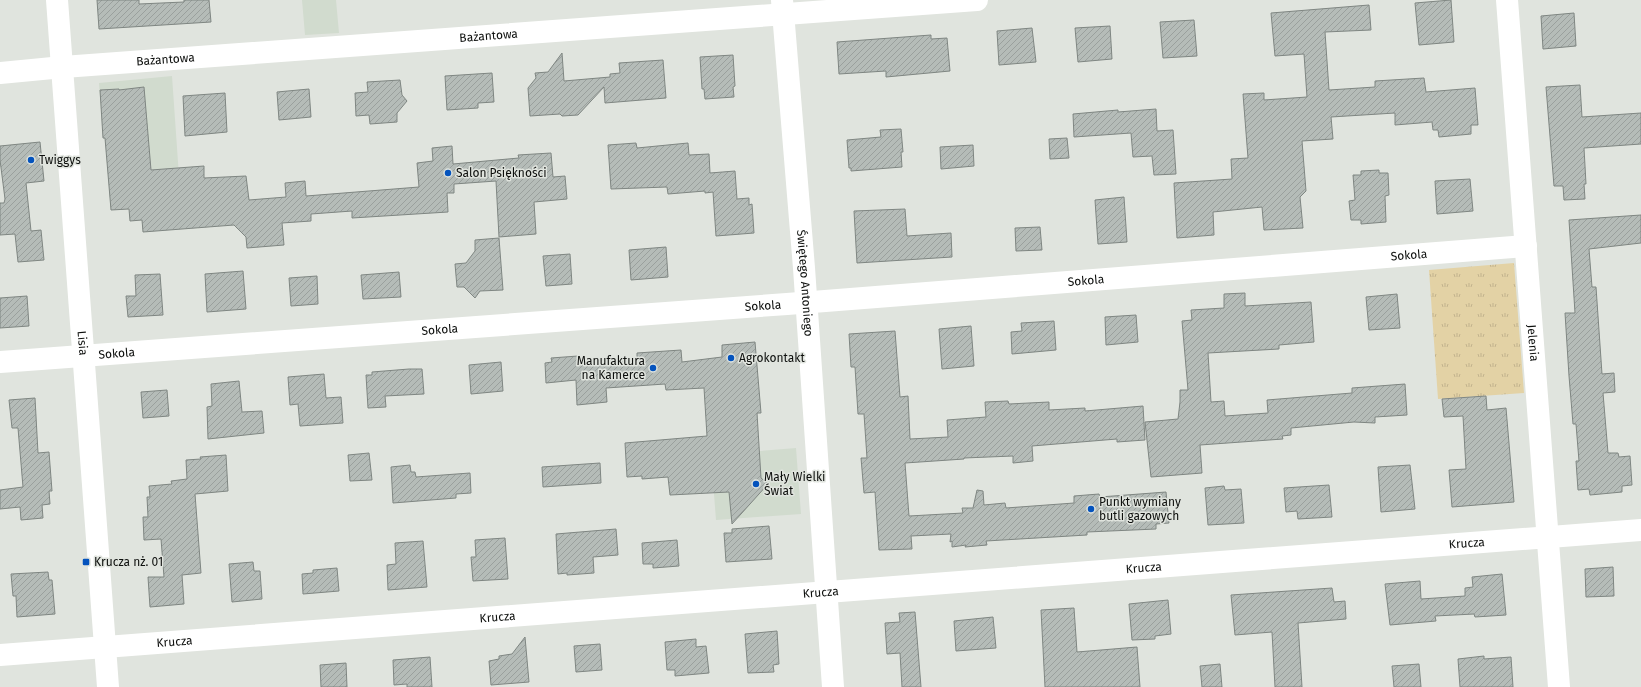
<svg xmlns="http://www.w3.org/2000/svg" width="1641" height="687" font-family="'Fira Sans',sans-serif">
<style>
.built{fill:#d1dbce}
.grass{fill:url(#grass-tufts)}
.building{fill:url(#building-hatch);stroke:#7f8682}
.lines{fill:none;stroke-linecap:round;stroke-linejoin:round}
.minor{stroke:#fff;stroke-width:22}
.poi-dot{fill:#0453bd;stroke:#e0e4de;stroke-width:1.5}
.labels{text-anchor:middle;dominant-baseline:central;stroke-width:3;stroke-linejoin:round;paint-order:stroke}
.street-label{font-size:12px;fill:#0d0f0d;stroke:#e0e4de}
.poi-label{font-size:12px;fill:#0d0f0d;stroke:#e0e4de;text-anchor:start}
</style>
<defs>
<pattern id="grass-tufts" width="24" height="20" patternUnits="userSpaceOnUse"><rect width="24" height="20" fill="#e3d2a5"/><path d="M3 7l-1-3M5 7V3M7 7l1-3M15 17l-1-3M17 17v-4M19 17l1-3" fill="none" stroke="#c2b38d"/></pattern>
<pattern id="building-hatch" width="6" height="6" patternUnits="userSpaceOnUse"><rect width="6" height="6" fill="#b5bcb8"/><path d="M-1 1l2-2M0 6l6-6M5 7l2-2" fill="none" stroke="#9aa09d"/></pattern>
</defs>
<rect width="100%" height="100%" fill="#e0e4de"/>
<path class="built" d="M302,0H336L339,33L305,35Z
M172,76L181,205L111,210L105,139L103,138L99,83Z
M796,448L801,514L716,520L711,455Z"/>
<path class="grass" d="M1514,263L1524,393L1438,399L1429,270Z"/>
<path class="building" d="M97,0H139V4L184,2V0H209L211,22L99,29Z
M1451,0L1454,42L1419,45L1415,3Z
M1369,5L1371,30L1325,32L1329,90L1375,87V81L1424,78L1426,92L1475,88L1478,125H1471V134L1439,137L1438,130H1433L1432,122L1395,125V113L1331,117L1333,139L1302,141L1306,191L1300,197L1303,228L1264,230L1262,207L1213,212L1214,235L1177,238L1174,183L1232,179L1231,159L1248,158L1243,94L1264,93V100L1307,97L1304,54L1275,56L1271,13Z
M1574,13L1576,46L1543,49L1541,16Z
M1194,20L1197,56L1163,58L1160,22Z
M1110,26L1112,59L1078,62L1075,28Z
M1032,28L1036,62L999,65L997,31Z
M931,35V39L947,38L950,71L886,77V71L839,74L837,42Z
M562,53L564,81L610,77V74L620,73L619,63L663,60L666,98L605,103L604,87L578,115L562,116L560,114L530,116L528,88L536,78L535,73L548,72Z
M733,55L735,86L733,87L734,97L705,99L704,89H702L700,57Z
M492,73L494,102L478,103V108L447,110L445,76Z
M400,80L402,95L407,101L397,113V122L370,124L369,115L356,116L355,93L368,92L367,82Z
M1580,85L1582,117L1641,113V144L1584,148L1586,184H1584L1585,199L1564,200L1563,186H1554L1546,87Z
M144,87L151,170L204,166V178L246,176L249,200L286,197L285,183L305,181L306,196L419,187L417,163L433,161L432,148L452,146L453,164L519,158L518,155L551,153L553,177L565,176L567,199L534,202L536,234L499,237L496,181L454,184V193H447L448,212L352,218V211L311,214V221L282,223L284,245L247,248L246,237L234,225L143,232L142,220L130,221L129,209L111,210L105,138H103L100,90L119,89V90Z
M309,89L311,117L279,120L277,92Z
M225,93L227,132L185,136L183,96Z
M1156,109L1157,131L1173,130L1176,174L1154,175L1152,156L1133,157L1131,133L1074,137L1073,114L1118,110V112Z
M901,129L903,152H901L902,167L851,171V168H849L847,140L881,137L880,130Z
M1067,138L1069,158L1050,159L1049,139Z
M40,142L44,181L26,183L31,231L41,230L44,260L18,262L15,234L0,235V203H4L5,199L0,160V146Z
M636,143L637,148L688,143L689,155L709,154L710,173L735,171L737,199L749,198V205L752,204L754,233L716,236L713,192L705,193V191L668,194L667,187L611,189L608,145Z
M973,145L974,166L941,169L940,147Z
M1379,170V173H1388L1389,195L1385,196L1386,222L1361,224V220H1351L1349,201L1355,200L1353,175H1361V171Z
M1470,179L1473,211L1437,214L1435,181Z
M1124,197L1127,242L1098,244L1095,200Z
M905,209L907,236L951,233L952,257L857,263L854,211Z
M1641,215V243L1589,249L1592,287H1596L1602,374L1614,373L1615,392L1603,393L1608,453H1618L1619,457L1630,456L1632,485L1622,486V492L1590,495L1589,489L1578,490L1576,461H1579L1576,424H1573L1569,376L1565,313H1575L1569,220Z
M1040,227L1042,250L1016,251L1015,228Z
M499,238L503,290L480,291L475,298L464,287H457L455,264L466,263L475,251V240Z
M666,247L668,277L631,280L629,250Z
M570,254L572,284L546,286L543,256Z
M243,271L246,309L207,312L205,274Z
M399,272L401,297L363,299L361,275Z
M160,274L163,315L128,317L126,296H136L135,275Z
M317,276L318,304L291,306L289,278Z
M1245,293V306L1311,302L1314,342L1279,345V349L1208,353L1211,402L1224,401L1225,416L1268,413L1267,400L1352,393V388L1405,384L1407,415L1375,417V423L1354,422L1291,428V435L1282,436L1283,439L1200,445L1202,473L1151,477L1145,422L1178,419L1180,402V390H1188L1182,321L1192,320L1191,310L1224,308V294Z
M1397,294L1400,328L1369,330L1366,297Z
M27,296L29,326L0,328V298Z
M1136,315L1138,342L1106,345L1105,317Z
M1054,321L1056,350L1012,354L1011,332L1022,331L1021,323Z
M971,326L974,366L942,369L939,329Z
M895,331L900,397L908,396L910,439L948,437L947,420L986,417L985,402L1008,401L1009,404L1049,402V410L1085,408V411L1143,406L1145,440L1117,442V439L1032,446L1033,461L1013,463V456L964,458V459L905,463L909,516L963,513L962,508H973L977,490L983,491L984,505L1005,503L1006,508L1074,503V496L1099,494L1100,497L1166,492L1169,523L1156,524V529L1087,532V535L986,541L987,545L965,547L966,545L952,547V541L950,542L951,534L911,536L912,549L879,550L875,492L864,493L861,458H867L864,414H858L855,367H851L849,334Z
M755,342L761,413H757L761,478L768,484L732,524L729,492L670,495L668,477L642,479V476L627,477L625,443L707,436L704,388L666,390L665,384L606,388L607,402L577,405L576,380L546,383L545,363L552,362L551,358L578,356V363L637,358V353L681,350L682,362L722,357V345Z
M501,362L503,391L471,394L469,365Z
M409,369H422L424,394L385,396L386,407L368,408L366,375H372V372Z
M324,374L326,398L341,397L343,423L300,426L298,404L290,405L288,377Z
M239,381L242,412L262,411L264,433L208,439L207,407L212,406L211,384Z
M167,390L169,416L143,418L141,392Z
M1486,396L1487,410L1506,408L1514,502L1452,507L1449,470L1466,469L1463,416L1444,417L1442,399Z
M35,398L38,453L49,452L52,491H49L50,504L42,505L43,518L21,520L20,507L0,509V490L23,487L18,428H12L9,400Z
M369,453L372,480L350,481L348,455Z
M226,455L228,491L195,494L201,573L182,575L184,604L150,607L148,577H164L161,539L144,540L143,517H148L147,497H150L149,486L172,484L171,481L187,479L186,460L201,459L200,457Z
M600,463L601,483L543,487L542,467Z
M410,465L411,472H415L416,477L470,473L471,493L456,494V498L393,503L391,467Z
M1410,465L1415,509L1381,512L1378,467Z
M1329,485L1332,517L1298,519L1297,511L1286,512L1284,488Z
M1224,486L1225,490L1241,489L1244,523L1208,525L1205,488Z
M769,526L772,559L726,562L724,533H732V529Z
M616,529L618,555L593,557L594,573L567,575V573L558,574L556,534Z
M505,538L508,579L473,581L471,557H476L475,540Z
M677,540L679,566L653,568V564H643L642,543Z
M423,541L427,587L388,590L387,565L396,564L395,543Z
M253,562L254,571H260L262,599L232,602L229,564Z
M1613,567L1614,596L1586,597L1585,569Z
M337,568L339,591L303,594L302,574L313,573V570Z
M48,572L49,580H52L55,614L17,617L16,596H13L11,574Z
M1502,574L1506,615L1475,617L1474,614L1435,616L1436,621L1390,625L1385,584L1420,581L1421,599L1465,596V588L1473,587L1472,577Z
M1332,588L1334,602L1345,601L1346,619L1298,623L1302,687H1275L1272,632L1235,635L1231,595Z
M1168,600L1171,634L1155,636V639L1132,640L1129,604Z
M1074,608L1077,652L1137,647L1140,687H1045L1041,610Z
M915,612L921,687H902L900,653L887,654L885,623L900,622L899,613Z
M993,617L996,648L956,651L954,621Z
M777,631L779,664L773,665L774,672L748,673L745,634Z
M525,637L529,682L491,685L489,661L499,659V656L512,654Z
M696,639V647L706,646L709,673L675,676V670H667L665,642Z
M600,644L602,670L576,672L574,646Z
M1484,656V659L1511,657L1513,687H1460L1458,659Z
M430,657L432,687H407V684L394,685L393,660Z
M346,663L347,687H321L320,665Z
M1220,664L1222,687H1202L1200,666Z
M1419,664L1421,687H1394L1392,666Z"/>
<g class="lines">
<g class="minor">
<path id="s1" d="M57,0L108,687"/>
<path id="s2" d="M782,0L804,268L833,687"/>
<path id="s3" d="M1507,0L1559,687"/>
<path id="s4" d="M0,73L63,67L977,0"/>
<path id="s5" d="M0,362L787,304L1526,246"/>
<path id="s6" d="M0,655L1641,530"/>
</g>
</g>
<g class="poi-dot">
<circle cx="31" cy="160" r="4"/>
<circle cx="448" cy="173" r="4"/>
<circle cx="731" cy="358" r="4"/>
<circle cx="653" cy="368" r="4"/>
<circle cx="756" cy="484" r="4"/>
<circle cx="1091" cy="509" r="4"/>
<rect x="82" y="558" width="8" height="8" rx="2"/>
</g>
<g class="labels">
<g class="street-label">
<text stroke="none"><textPath href="#s4" startOffset="490">Bażantowa</textPath></text>
<text stroke="none"><textPath href="#s4" startOffset="166">Bażantowa</textPath></text>
<text stroke="none"><textPath href="#s5" startOffset="1413">Sokola</textPath></text>
<text stroke="none"><textPath href="#s5" startOffset="1089">Sokola</textPath></text>
<text stroke="none"><textPath href="#s2" startOffset="284">Świętego Antoniego</textPath></text>
<text stroke="none"><textPath href="#s5" startOffset="765">Sokola</textPath></text>
<text stroke="none"><textPath href="#s5" startOffset="441">Sokola</textPath></text>
<text stroke="none"><textPath href="#s3" startOffset="344">Jelenia</textPath></text>
<text stroke="none"><textPath href="#s1" startOffset="344">Lisia</textPath></text>
<text stroke="none"><textPath href="#s5" startOffset="117">Sokola</textPath></text>
<text stroke="none"><textPath href="#s6" startOffset="1471">Krucza</textPath></text>
<text stroke="none"><textPath href="#s6" startOffset="1147">Krucza</textPath></text>
<text stroke="none"><textPath href="#s6" startOffset="823">Krucza</textPath></text>
<text stroke="none"><textPath href="#s6" startOffset="499">Krucza</textPath></text>
<text stroke="none"><textPath href="#s6" startOffset="175">Krucza</textPath></text>
</g>
<g class="poi-label">
<text x="39" y="160">Twiggys</text>
<text x="456" y="173">Salon Psiękności</text>
<text x="739" y="358">Agrokontakt</text>
<text x="645" y="361" text-anchor="end">Manufaktura<tspan x="645" dy="14">na Kamerce</tspan></text>
<text x="764" y="477">Mały Wielki<tspan x="764" dy="14">Świat</tspan></text>
<text x="1099" y="502">Punkt wymiany<tspan x="1099" dy="14">butli gazowych</tspan></text>
<text x="94" y="562">Krucza nż. 01</text>
</g>
</g>
</svg>
